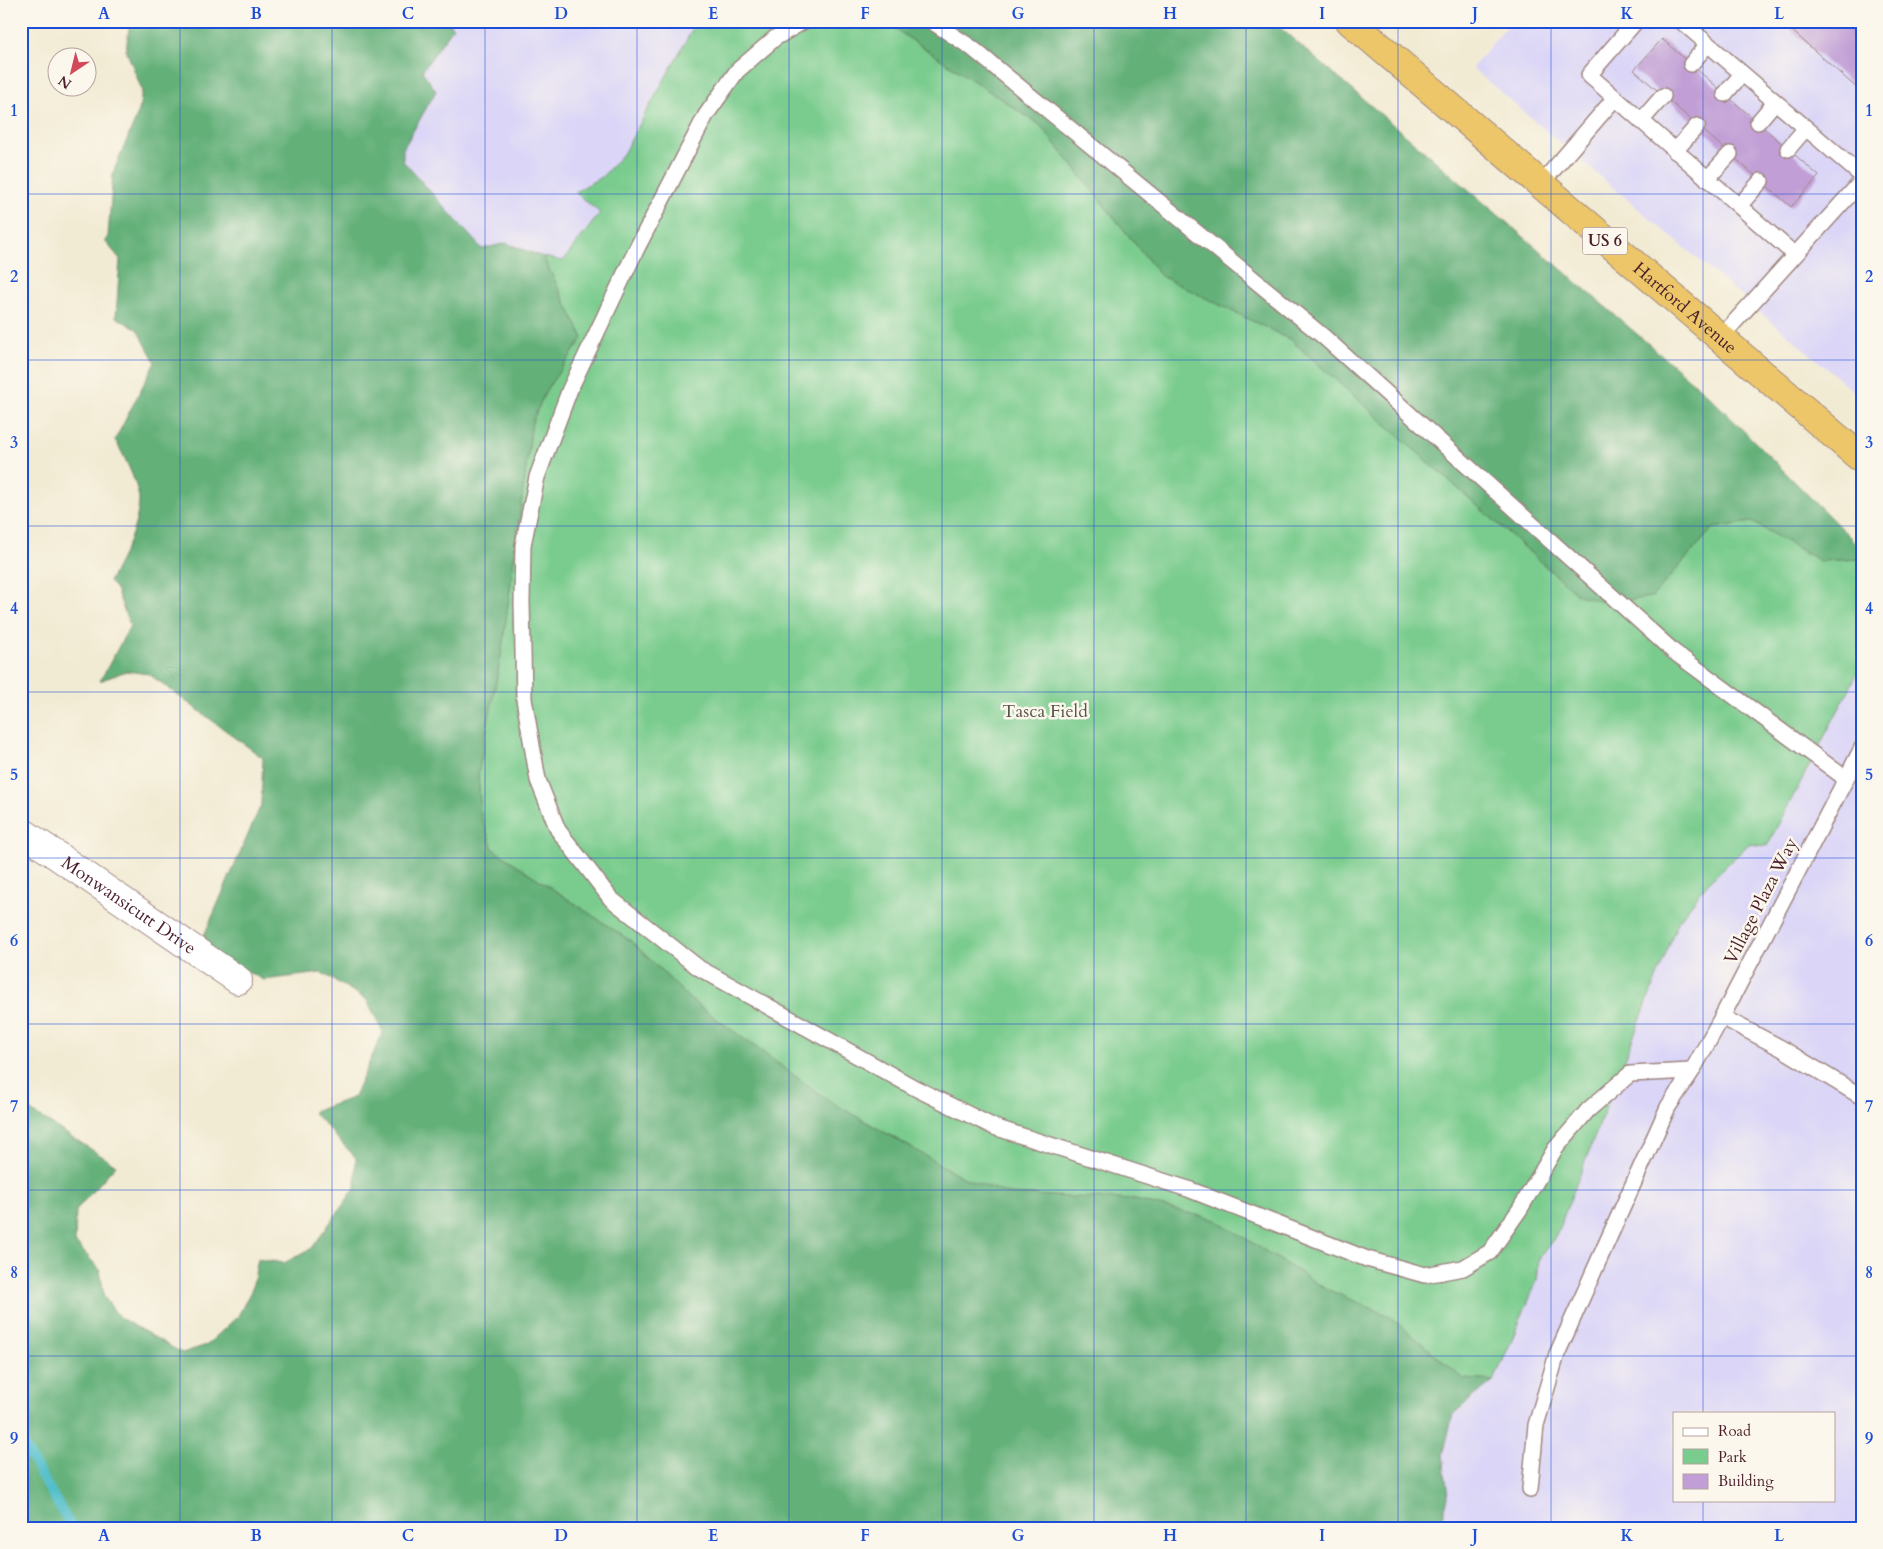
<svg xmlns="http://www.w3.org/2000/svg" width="1883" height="1549" font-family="Cardo,serif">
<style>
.built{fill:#dbd6f7;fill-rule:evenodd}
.green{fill:#7acc8e;stroke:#62765c}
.forest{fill:#63b079;stroke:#566852}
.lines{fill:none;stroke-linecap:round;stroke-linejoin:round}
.stream{stroke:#52bfca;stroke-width:10}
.building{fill:#c19fd6}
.lane-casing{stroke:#9e8580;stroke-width:18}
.street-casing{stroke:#9e8580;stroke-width:30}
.highway-casing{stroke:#9e8580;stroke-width:30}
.lane{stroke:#fff;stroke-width:15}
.street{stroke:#fff;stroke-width:28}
.highway{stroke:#ecc669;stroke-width:28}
.grid{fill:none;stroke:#1d4ed8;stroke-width:1;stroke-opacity:0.55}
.labels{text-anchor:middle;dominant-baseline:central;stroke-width:5;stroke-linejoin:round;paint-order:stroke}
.shield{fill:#fbf7ec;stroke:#7f6065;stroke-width:1}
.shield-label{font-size:16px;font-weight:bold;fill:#4a1f2b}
.street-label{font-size:18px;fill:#4a1f2b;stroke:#fbf7ec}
.park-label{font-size:18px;fill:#585349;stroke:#fbf7ec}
.neatline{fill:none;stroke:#1d4ed8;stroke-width:2}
.grid-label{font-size:16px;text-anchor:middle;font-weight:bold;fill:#1d4ed8}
</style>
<rect width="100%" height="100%" fill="#fbf7ec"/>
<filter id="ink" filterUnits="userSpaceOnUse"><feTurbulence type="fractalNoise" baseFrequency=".02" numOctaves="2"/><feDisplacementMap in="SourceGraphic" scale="10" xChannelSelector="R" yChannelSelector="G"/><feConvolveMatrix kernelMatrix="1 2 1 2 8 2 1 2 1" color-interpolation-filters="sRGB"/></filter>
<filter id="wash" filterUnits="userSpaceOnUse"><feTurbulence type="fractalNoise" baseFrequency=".0096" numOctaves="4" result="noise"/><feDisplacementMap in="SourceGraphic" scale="20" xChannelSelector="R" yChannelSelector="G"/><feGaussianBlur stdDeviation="1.12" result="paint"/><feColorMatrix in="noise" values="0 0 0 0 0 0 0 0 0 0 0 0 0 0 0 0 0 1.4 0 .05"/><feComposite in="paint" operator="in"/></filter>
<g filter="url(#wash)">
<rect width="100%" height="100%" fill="#f2ebd4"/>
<path class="built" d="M448,21H697L623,154L603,176L576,192L600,213L563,261L548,259L506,243L482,249L403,161V149L436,91L422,71L453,29Z
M1511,21H1862V398L1472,68Z
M1862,665V1528H1440L1448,1497L1443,1455L1453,1414L1475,1397L1478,1391L1494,1381L1537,1281L1539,1258L1556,1235L1679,920L1707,884L1749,844L1767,845ZM1674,1413H1834V1500H1674Z"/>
<path class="green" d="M697,21H892L897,30L1040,125L1161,276L1291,340L1578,595L1652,597L1713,528L1752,522L1820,561L1862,559V665L1767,846L1749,844L1707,884L1679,920L1556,1236L1539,1258L1537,1281L1494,1381L1464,1379L1389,1316L1324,1288L1216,1220L1135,1200L1008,1194L964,1178L828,1100L692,1001L632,942L493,849L481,816L478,775L502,650L532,422L546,390L583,338L543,257L563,261L600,213L575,192L603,176L623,154Z"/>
<path class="forest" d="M130,21H448L453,28L422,71L436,91L403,149V161L482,249L506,243L543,257L583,338L546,390L532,422L502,650L478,775L481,816L493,849L632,942L692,1001L828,1100L964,1178L1008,1194L1135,1200L1216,1220L1324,1288L1389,1316L1464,1379L1493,1381L1453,1414L1443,1455L1448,1497L1440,1528H21V1105L116,1165L76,1210L75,1242L100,1270L104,1297L119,1317L182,1353L207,1345L238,1316L252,1289L258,1259L284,1263L312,1248L355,1188L356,1158L313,1112L354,1097L383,1032L366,999L322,973L264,980L214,956L202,940L261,805L263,758L149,674L126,671L100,681L130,626L116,589L109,582C122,557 137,531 139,502C140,488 123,453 115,440L155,362L138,330L116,317L120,259L105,241L108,236L113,173L139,111L142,90L126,50Z
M892,21H1272L1708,395L1862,549V559L1820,561L1752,522L1713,528L1652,597L1606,603L1578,595L1291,340L1161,276L1040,125L897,30Z"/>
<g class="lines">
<path class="stream" d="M21,1441L72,1528"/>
</g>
<g id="blocks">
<path class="building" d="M1781,21H1862V87L1859,90Z
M1662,39L1819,176L1791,207L1634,70Z"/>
</g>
</g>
<g filter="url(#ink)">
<use href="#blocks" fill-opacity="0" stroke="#9e8580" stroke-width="1"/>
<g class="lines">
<g class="lane-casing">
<path id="lane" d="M804,21L775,38L737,71L706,115L637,248L570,389L537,477L523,545L522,602L524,699L538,780L558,830L611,899L699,968L915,1088L994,1127L1188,1189L1367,1259L1425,1275L1463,1268L1490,1252L1520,1209L1555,1149L1588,1110L1630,1074L1692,1071
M931,21L972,48L1324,337L1674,652L1845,778
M1636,21L1589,75L1795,255
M1681,21L1862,176
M1691,64L1708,44
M1725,94L1742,74
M1641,121L1663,96
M1758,122L1775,102
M1788,149L1806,128
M1675,151L1697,126
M1707,179L1730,154
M1540,185L1615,98
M1739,206L1761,181
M1720,338L1862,181
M1722,1017L1781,1048L1862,1097
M1530,1489L1536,1425L1557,1354L1602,1253L1668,1107L1692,1071L1722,1017L1862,748"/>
</g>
<g class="street-casing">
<g id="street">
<path id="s1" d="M21,831L238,980"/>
</g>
</g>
<g class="highway-casing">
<g id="highway">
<path id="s2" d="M1350,21L1862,459"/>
</g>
</g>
<use href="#lane" class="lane"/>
<use href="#street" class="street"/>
<use href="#highway" class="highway"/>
</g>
</g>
<path class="grid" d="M180,21V1528M332,21V1528M485,21V1528M637,21V1528M789,21V1528M942,21V1528M1094,21V1528M1246,21V1528M1398,21V1528M1551,21V1528M1703,21V1413M21,194H1862M21,360H1862M21,526H1862M21,692H1862M21,858H1862M21,1024H1862M21,1190H1862M21,1356H1862M1703,1500V1528"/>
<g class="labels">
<rect class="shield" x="1582.5" y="227.5" width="45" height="27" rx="4"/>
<g class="shield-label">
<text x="1605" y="241">US 6</text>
</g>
<g class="street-label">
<text stroke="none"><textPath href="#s2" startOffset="441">Hartford Avenue</textPath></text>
<text transform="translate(1761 901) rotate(-63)">Village Plaza Way</text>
<text stroke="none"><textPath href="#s1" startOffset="131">Monwansicutt Drive</textPath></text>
</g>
<g class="park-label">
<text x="1045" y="711">Tasca Field</text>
</g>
</g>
<rect width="1883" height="1549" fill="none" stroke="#fbf7ec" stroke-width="55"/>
<rect x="1673" y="1412" width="162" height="90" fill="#fbf7ec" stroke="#b4a19f"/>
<rect x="1683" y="1428" width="25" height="8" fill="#ffffff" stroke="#b4a19f"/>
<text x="1718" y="1436" font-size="15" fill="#4a1f2b">Road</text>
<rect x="1683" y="1449" width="25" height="15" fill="#7acc8e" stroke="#b4a19f"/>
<text x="1718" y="1462" font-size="15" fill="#4a1f2b">Park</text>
<rect x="1683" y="1474" width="25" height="15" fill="#c19fd6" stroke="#b4a19f"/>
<text x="1718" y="1486" font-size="15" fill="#4a1f2b">Building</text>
<g transform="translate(72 72) rotate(215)"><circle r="24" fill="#fbf7ec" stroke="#b4a19f"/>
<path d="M0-4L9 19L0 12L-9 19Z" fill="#d1495b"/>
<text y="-8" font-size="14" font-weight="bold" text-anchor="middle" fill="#4a1f2b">N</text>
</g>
<rect x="28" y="28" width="1828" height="1494" class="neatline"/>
<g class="grid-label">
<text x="104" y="19">A</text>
<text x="256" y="19">B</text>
<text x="408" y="19">C</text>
<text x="561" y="19">D</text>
<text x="713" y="19">E</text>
<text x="865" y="19">F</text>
<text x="1018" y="19">G</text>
<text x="1170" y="19">H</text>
<text x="1322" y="19">I</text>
<text x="1475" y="19">J</text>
<text x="1627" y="19">K</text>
<text x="1779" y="19">L</text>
<text x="14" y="116">1</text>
<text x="1869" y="116">1</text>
<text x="14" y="282">2</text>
<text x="1869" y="282">2</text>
<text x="14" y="448">3</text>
<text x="1869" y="448">3</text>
<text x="14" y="614">4</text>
<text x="1869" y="614">4</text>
<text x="14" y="780">5</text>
<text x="1869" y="780">5</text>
<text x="14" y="946">6</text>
<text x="1869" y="946">6</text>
<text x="14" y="1112">7</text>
<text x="1869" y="1112">7</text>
<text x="14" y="1278">8</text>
<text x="1869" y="1278">8</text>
<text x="14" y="1444">9</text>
<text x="1869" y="1444">9</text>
<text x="104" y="1541">A</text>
<text x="256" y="1541">B</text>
<text x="408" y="1541">C</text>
<text x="561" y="1541">D</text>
<text x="713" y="1541">E</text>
<text x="865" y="1541">F</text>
<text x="1018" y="1541">G</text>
<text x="1170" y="1541">H</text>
<text x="1322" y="1541">I</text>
<text x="1475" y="1541">J</text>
<text x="1627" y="1541">K</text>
<text x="1779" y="1541">L</text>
</g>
</svg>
